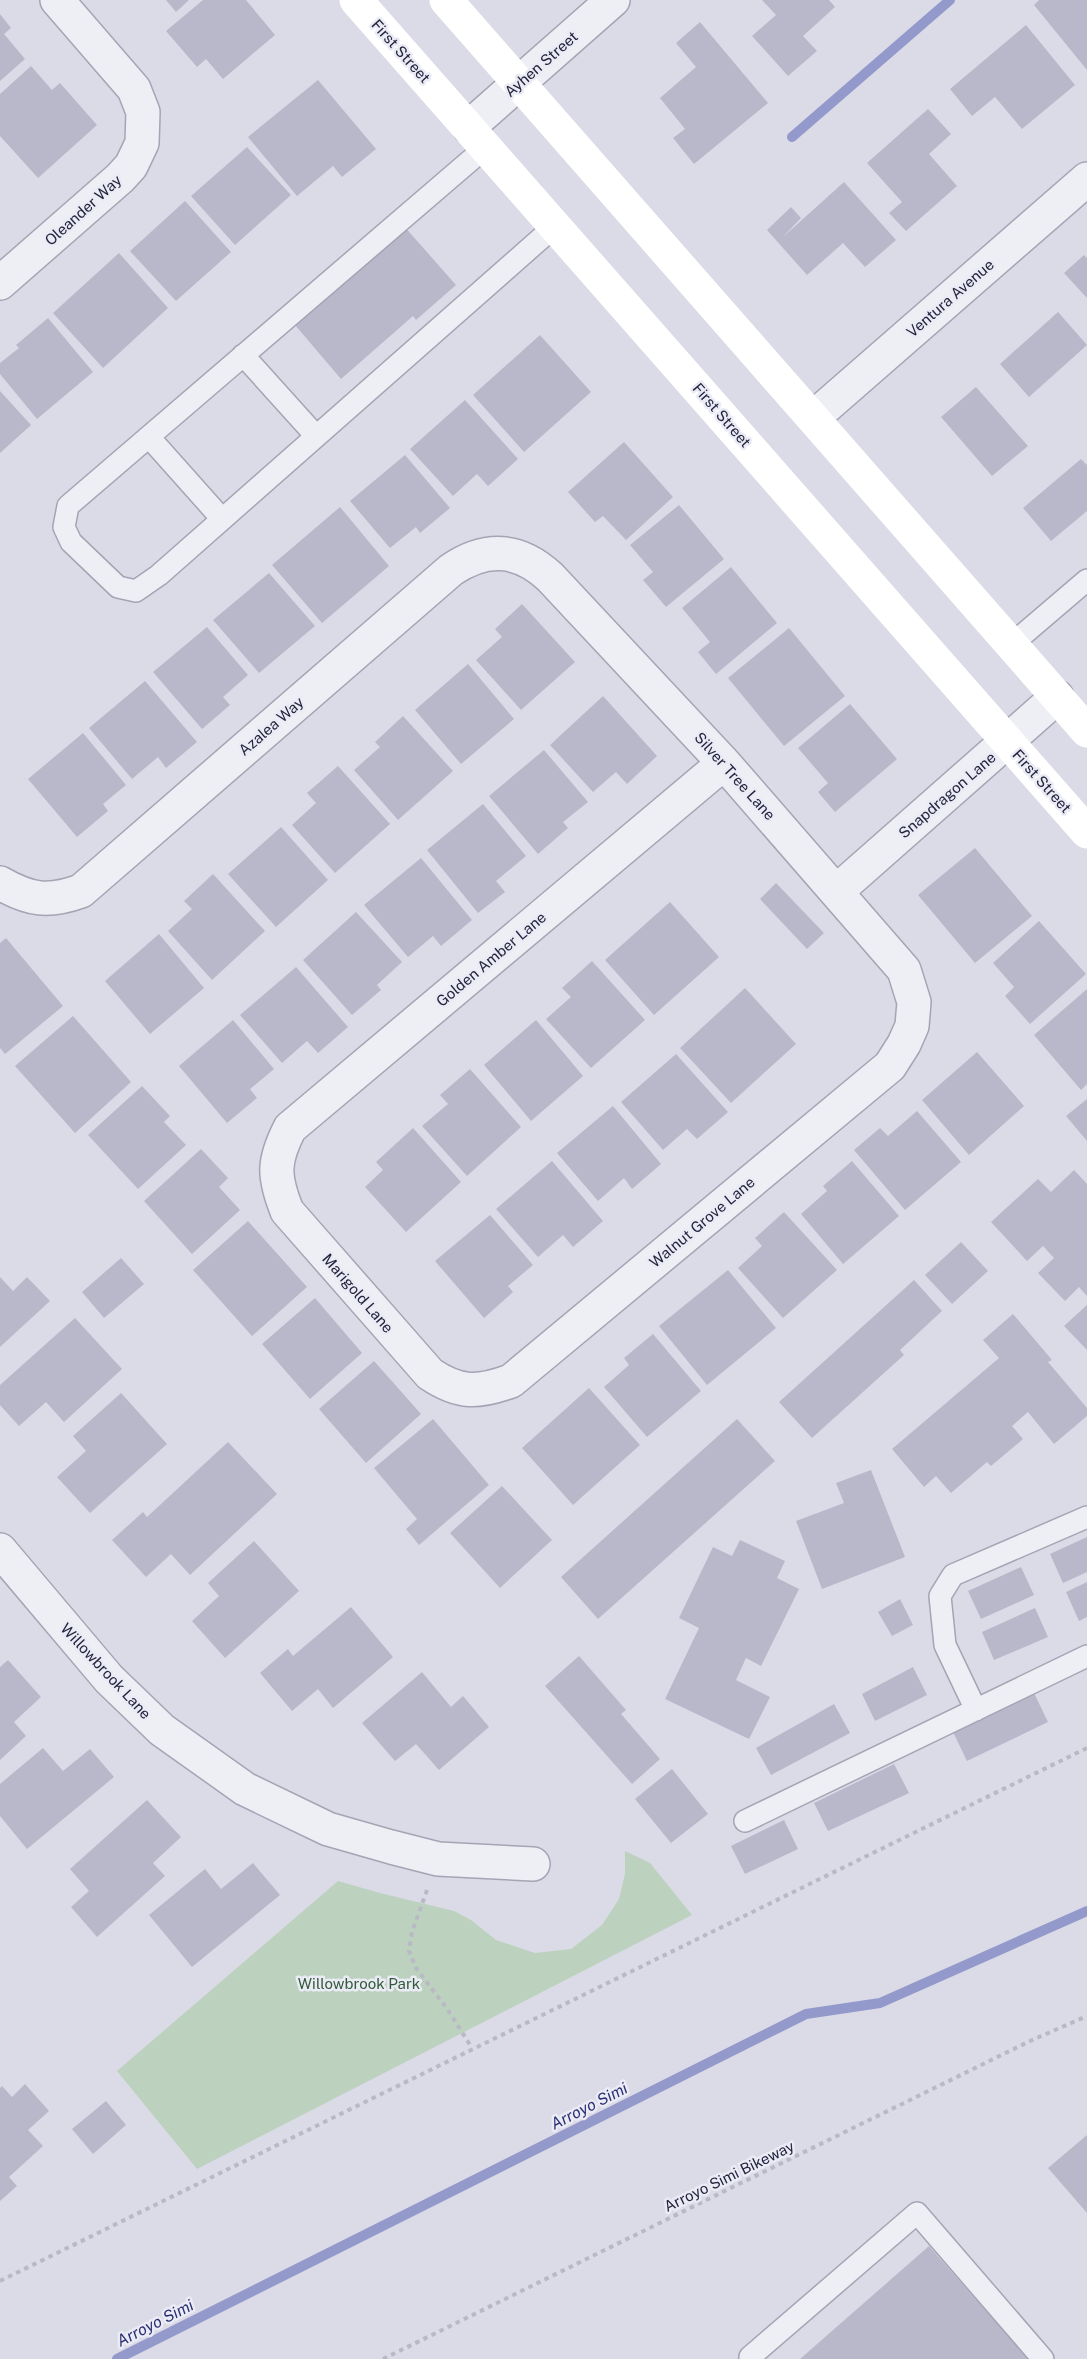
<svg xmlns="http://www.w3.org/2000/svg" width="1087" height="2359" font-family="'Public Sans',sans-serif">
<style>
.green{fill:#bcd1be}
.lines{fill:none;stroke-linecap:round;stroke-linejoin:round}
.stream{stroke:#9399ca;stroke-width:10}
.building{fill:#b8b8ca}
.lane-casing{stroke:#a4a4b4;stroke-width:24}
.street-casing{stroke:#a4a4b4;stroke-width:36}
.path{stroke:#b9b9c5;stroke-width:4;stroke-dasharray:4.5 4.5;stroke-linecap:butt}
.lane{stroke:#eeeef5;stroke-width:21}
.street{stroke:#eeeef5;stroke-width:33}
.secondary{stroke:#fff;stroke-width:33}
.labels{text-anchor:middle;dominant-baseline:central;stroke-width:5;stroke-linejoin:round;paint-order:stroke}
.street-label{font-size:15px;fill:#24243e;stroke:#eaebf5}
.park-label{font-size:15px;fill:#315a38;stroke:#eaebf5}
.water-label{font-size:16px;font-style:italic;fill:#2c3174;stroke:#eaebf5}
</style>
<rect width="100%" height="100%" fill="#dbdbe7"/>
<path class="green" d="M625,1851L650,1863L692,1915L197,2169L117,2071L338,1881L380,1893L454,1911L471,1920L496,1940L535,1953L571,1949L602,1925L619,1899L625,1874Z"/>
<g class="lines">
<path class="stream" d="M792,137L950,0
M117,2359L806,2014L880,2003L1087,1911"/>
</g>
<path class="building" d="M166,0H189L176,12Z
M203,0H246L275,35L223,79L206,59L197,67L166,31Z
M762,0H829L835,7L803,36L817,51L788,76L752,36L776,15Z
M1039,0H1087V70L1034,5Z
M0,14L11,28L4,34L25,59L0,81Z
M700,22L768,103L694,164L673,138L685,129L660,98L696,67L676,43Z
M1026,25L1075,85L1022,129L995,97L972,116L950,89Z
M31,66L52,90L60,83L97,125L38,178L0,136V94Z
M318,80L376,149L342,177L333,166L297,196L248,137Z
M928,109L951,134L929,154L957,186L906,231L889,213L902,202L867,163Z
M247,147L291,195L235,245L191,196Z
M844,182L896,240L865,267L843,243L807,275L767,230L791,207L801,218L783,237Z
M185,201L231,252L176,301L130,251Z
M403,225L456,285L416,320L413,316L341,379L295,325L367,263Z
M119,253L168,308L103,368L53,313Z
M1084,255L1087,258V298L1064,273Z
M1058,312L1087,345L1029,397L1000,364Z
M48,318L93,372L37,419L0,374V363L19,348L16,345Z
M540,335L591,392L524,452L473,395Z
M976,387L1028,446L992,476L941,417Z
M0,391L31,425L0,453Z
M465,400L518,459L488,486L477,474L453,496L410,449Z
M624,442L673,497L626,540L603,516L595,522L568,492Z
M405,455L450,508L420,533L416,527L390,548L350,501Z
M1081,459L1087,465V511L1051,541L1023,508Z
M679,505L724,559L666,607L643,580L653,572L630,545Z
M340,507L389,566L322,623L272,565Z
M731,567L777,623L716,674L698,652L710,642L682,608Z
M269,573L315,626L259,673L213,620Z
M522,604L575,662L521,710L476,660L502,637L495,629Z
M207,627L248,675L223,697L230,705L202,729L153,672Z
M789,628L845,696L784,746L728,678Z
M468,664L514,719L461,764L415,710Z
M145,681L197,742L166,768L158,757L132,779L89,728Z
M603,696L657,756L627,784L616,772L593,792L550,745Z
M850,704L897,759L835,812L818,792L828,783L798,748Z
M403,716L453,771L398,820L354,770L380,747L375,742Z
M83,733L126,785L103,804L108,811L77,837L28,779Z
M544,750L588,802L563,822L568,828L538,854L489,796Z
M338,766L390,824L335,873L292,825L316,803L307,793Z
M483,804L526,856L496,881L505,892L478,913L427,850Z
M281,827L328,880L276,927L228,874Z
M975,848L1032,916L975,963L918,895Z
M421,858L472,920L441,946L433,936L408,957L364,905Z
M213,874L265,931L212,980L168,931L192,909L184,901Z
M776,883L824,933L807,949L760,899Z
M670,902L719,957L654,1015L605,960Z
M356,912L402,962L377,985L381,990L352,1015L303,960Z
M1039,921L1086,974L1030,1024L1005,996L1014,987L993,963Z
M159,934L204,988L150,1034L105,981Z
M6,938L63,1006L5,1054L0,1048V943Z
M592,961L645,1020L591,1068L546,1019L571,997L562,988Z
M296,967L348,1027L318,1053L307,1041L282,1063L240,1015Z
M745,988L796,1044L731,1103L680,1048Z
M1087,989V1084L1081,1090L1034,1035Z
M73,1016L131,1082L75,1133L15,1066Z
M233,1020L274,1069L250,1089L257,1098L227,1123L179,1066Z
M536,1020L583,1076L531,1121L484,1065Z
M977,1052L1024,1106L969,1155L922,1100Z
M676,1054L728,1112L697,1139L687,1129L663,1150L621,1102Z
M470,1069L521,1127L467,1176L422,1126L448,1104L440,1095Z
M142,1086L170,1116L164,1122L186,1145L138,1189L88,1135Z
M1087,1099V1141L1066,1116Z
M613,1106L661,1164L632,1189L624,1178L598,1201L557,1153Z
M917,1111L961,1162L905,1210L854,1150L880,1128L888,1136Z
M413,1128L461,1182L406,1232L365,1187L383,1170L376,1162Z
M201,1149L228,1178L219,1187L240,1210L192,1254L144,1201Z
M552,1161L603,1221L573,1247L563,1235L538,1257L496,1209Z
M852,1161L899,1216L843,1264L801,1214L827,1191L823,1186Z
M1074,1170L1087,1184V1296L1079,1287L1065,1301L1038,1273L1054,1258L1043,1246L1027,1261L991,1222L1038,1179L1051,1192Z
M784,1212L837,1270L783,1318L738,1268L762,1246L755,1238Z
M490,1215L533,1265L508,1286L513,1292L484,1318L435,1261Z
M248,1221L307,1287L252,1336L193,1270Z
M961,1242L988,1271L952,1304L925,1275Z
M121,1258L144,1284L104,1318L82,1292Z
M728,1270L776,1328L707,1385L659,1326Z
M0,1277L13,1291L27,1277L50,1301L0,1347Z
M914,1280L942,1311L900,1350L904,1355L812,1438L779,1402Z
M315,1298L362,1353L310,1399L262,1344Z
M1087,1305V1350L1064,1326Z
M1013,1314L1052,1360L1048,1362L1087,1408V1416L1054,1444L1028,1412L1012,1426L1023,1439L991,1466L987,1462L951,1493L936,1476L924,1487L892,1449L999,1358L983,1340Z
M75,1318L122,1369L64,1422L46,1402L19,1426L0,1405V1385Z
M653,1334L701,1391L647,1437L604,1387L629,1365L624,1358Z
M374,1361L421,1414L366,1463L319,1409Z
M589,1388L640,1445L573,1505L522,1448Z
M121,1393L167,1444L90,1513L57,1477L86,1451L73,1436Z
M433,1419L489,1485L419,1545L406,1529L417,1519L374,1468Z
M737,1419L775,1461L598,1619L561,1577Z
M228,1442L277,1494L190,1575L171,1554L146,1577L112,1540L143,1512L147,1517Z
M871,1470L905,1557L822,1589L796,1521L844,1503L836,1483Z
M502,1486L552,1540L500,1588L450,1533Z
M1087,1537V1572L1063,1583L1050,1554Z
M740,1540L785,1561L777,1578L799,1589L761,1666L746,1658L736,1680L770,1697L749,1739L665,1699L699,1628L679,1618L713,1547L732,1556Z
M254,1541L299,1591L225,1658L192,1621L219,1596L208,1583Z
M1021,1567L1034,1595L981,1619L968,1591Z
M1087,1582V1617L1079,1621L1066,1592Z
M900,1599L913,1625L892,1636L878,1612Z
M351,1607L393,1657L333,1708L318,1689L292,1711L260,1673L288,1649L293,1656Z
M1035,1608L1048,1637L994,1660L982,1632Z
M579,1656L626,1710L621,1714L660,1759L632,1784L545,1686Z
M8,1660L41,1697L14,1722L26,1736L0,1760V1667Z
M913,1667L927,1695L875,1721L862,1694Z
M422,1672L451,1707L463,1696L489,1727L439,1770L416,1744L395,1761L362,1723Z
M1034,1693L1048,1722L967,1761L953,1732Z
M834,1704L850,1733L771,1775L756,1748Z
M43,1748L63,1771L90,1749L114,1777L27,1849L0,1816V1784Z
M894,1764L909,1793L828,1831L814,1803Z
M672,1769L708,1814L671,1843L635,1799Z
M147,1800L181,1837L153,1863L165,1876L97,1937L71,1907L89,1891L70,1869Z
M784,1820L798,1849L745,1874L731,1846Z
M253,1863L280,1895L192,1967L149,1915L205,1869L221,1889Z
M25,2084L49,2111L28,2130L43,2146L9,2177L17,2186L0,2201V2088L2,2086L12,2097Z
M106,2101L126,2125L93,2154L72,2129Z
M1087,2135V2213L1048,2168Z
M929,2246L1028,2359H800Z"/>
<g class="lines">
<g class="lane-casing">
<path id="lane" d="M486,147L68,506L64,527L71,542L118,587L136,591L159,575L555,226
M243,355L316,436
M149,437L222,519
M1012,644L1087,580
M976,1710L945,1645L940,1596L953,1575L1087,1517
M745,1821L1087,1656
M752,2359L750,2357L917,2213L1043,2359"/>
</g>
<g class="street-casing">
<path id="street" d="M469,127L613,0
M0,283L120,178L131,166L142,143L143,112L134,89L57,0
M814,417L1087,179
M0,883C30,900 48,903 81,891L451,570C486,546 519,548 550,577L724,763L904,970L914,1002L912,1026L904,1044L890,1066L511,1381C478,1393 460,1394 430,1374L287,1211C273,1176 273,1161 290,1128L724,763
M837,891L1057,697
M0,1550L109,1679L162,1730L245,1789L328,1829L391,1847L438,1859L533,1864"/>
</g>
<path class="path" d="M427,1890L412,1932L409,1951L416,1968L448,2010L472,2048
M0,2281L1087,1748
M383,2359L1030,2041L1087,2016"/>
<use href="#lane" class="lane"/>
<use href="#street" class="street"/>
<path class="secondary" d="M356,0L1087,832
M446,0L1087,731"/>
</g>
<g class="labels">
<g class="street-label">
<text transform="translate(401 51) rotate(48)">First Street</text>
<text transform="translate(541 64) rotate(-41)">Ayhen Street</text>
<text transform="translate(83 210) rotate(-42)">Oleander Way</text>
<text transform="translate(950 298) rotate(-41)">Ventura Avenue</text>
<text transform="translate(722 415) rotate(49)">First Street</text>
<text transform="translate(271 726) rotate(-41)">Azalea Way</text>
<text transform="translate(735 776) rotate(48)">Silver Tree Lane</text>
<text transform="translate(1042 781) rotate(48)">First Street</text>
<text transform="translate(947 795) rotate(-41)">Snapdragon Lane</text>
<text transform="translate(491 959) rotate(-40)">Golden Amber Lane</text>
<text transform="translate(702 1222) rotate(-40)">Walnut Grove Lane</text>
<text transform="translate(358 1293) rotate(49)">Marigold Lane</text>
<text transform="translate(106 1671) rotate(47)">Willowbrook Lane</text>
<text transform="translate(729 2176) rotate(-26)">Arroyo Simi Bikeway</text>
</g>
<g class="park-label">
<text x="359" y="1983">Willowbrook Park</text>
</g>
<g class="water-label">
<text transform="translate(589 2106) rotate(-27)">Arroyo Simi</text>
<text transform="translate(155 2323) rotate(-27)">Arroyo Simi</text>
</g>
</g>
</svg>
